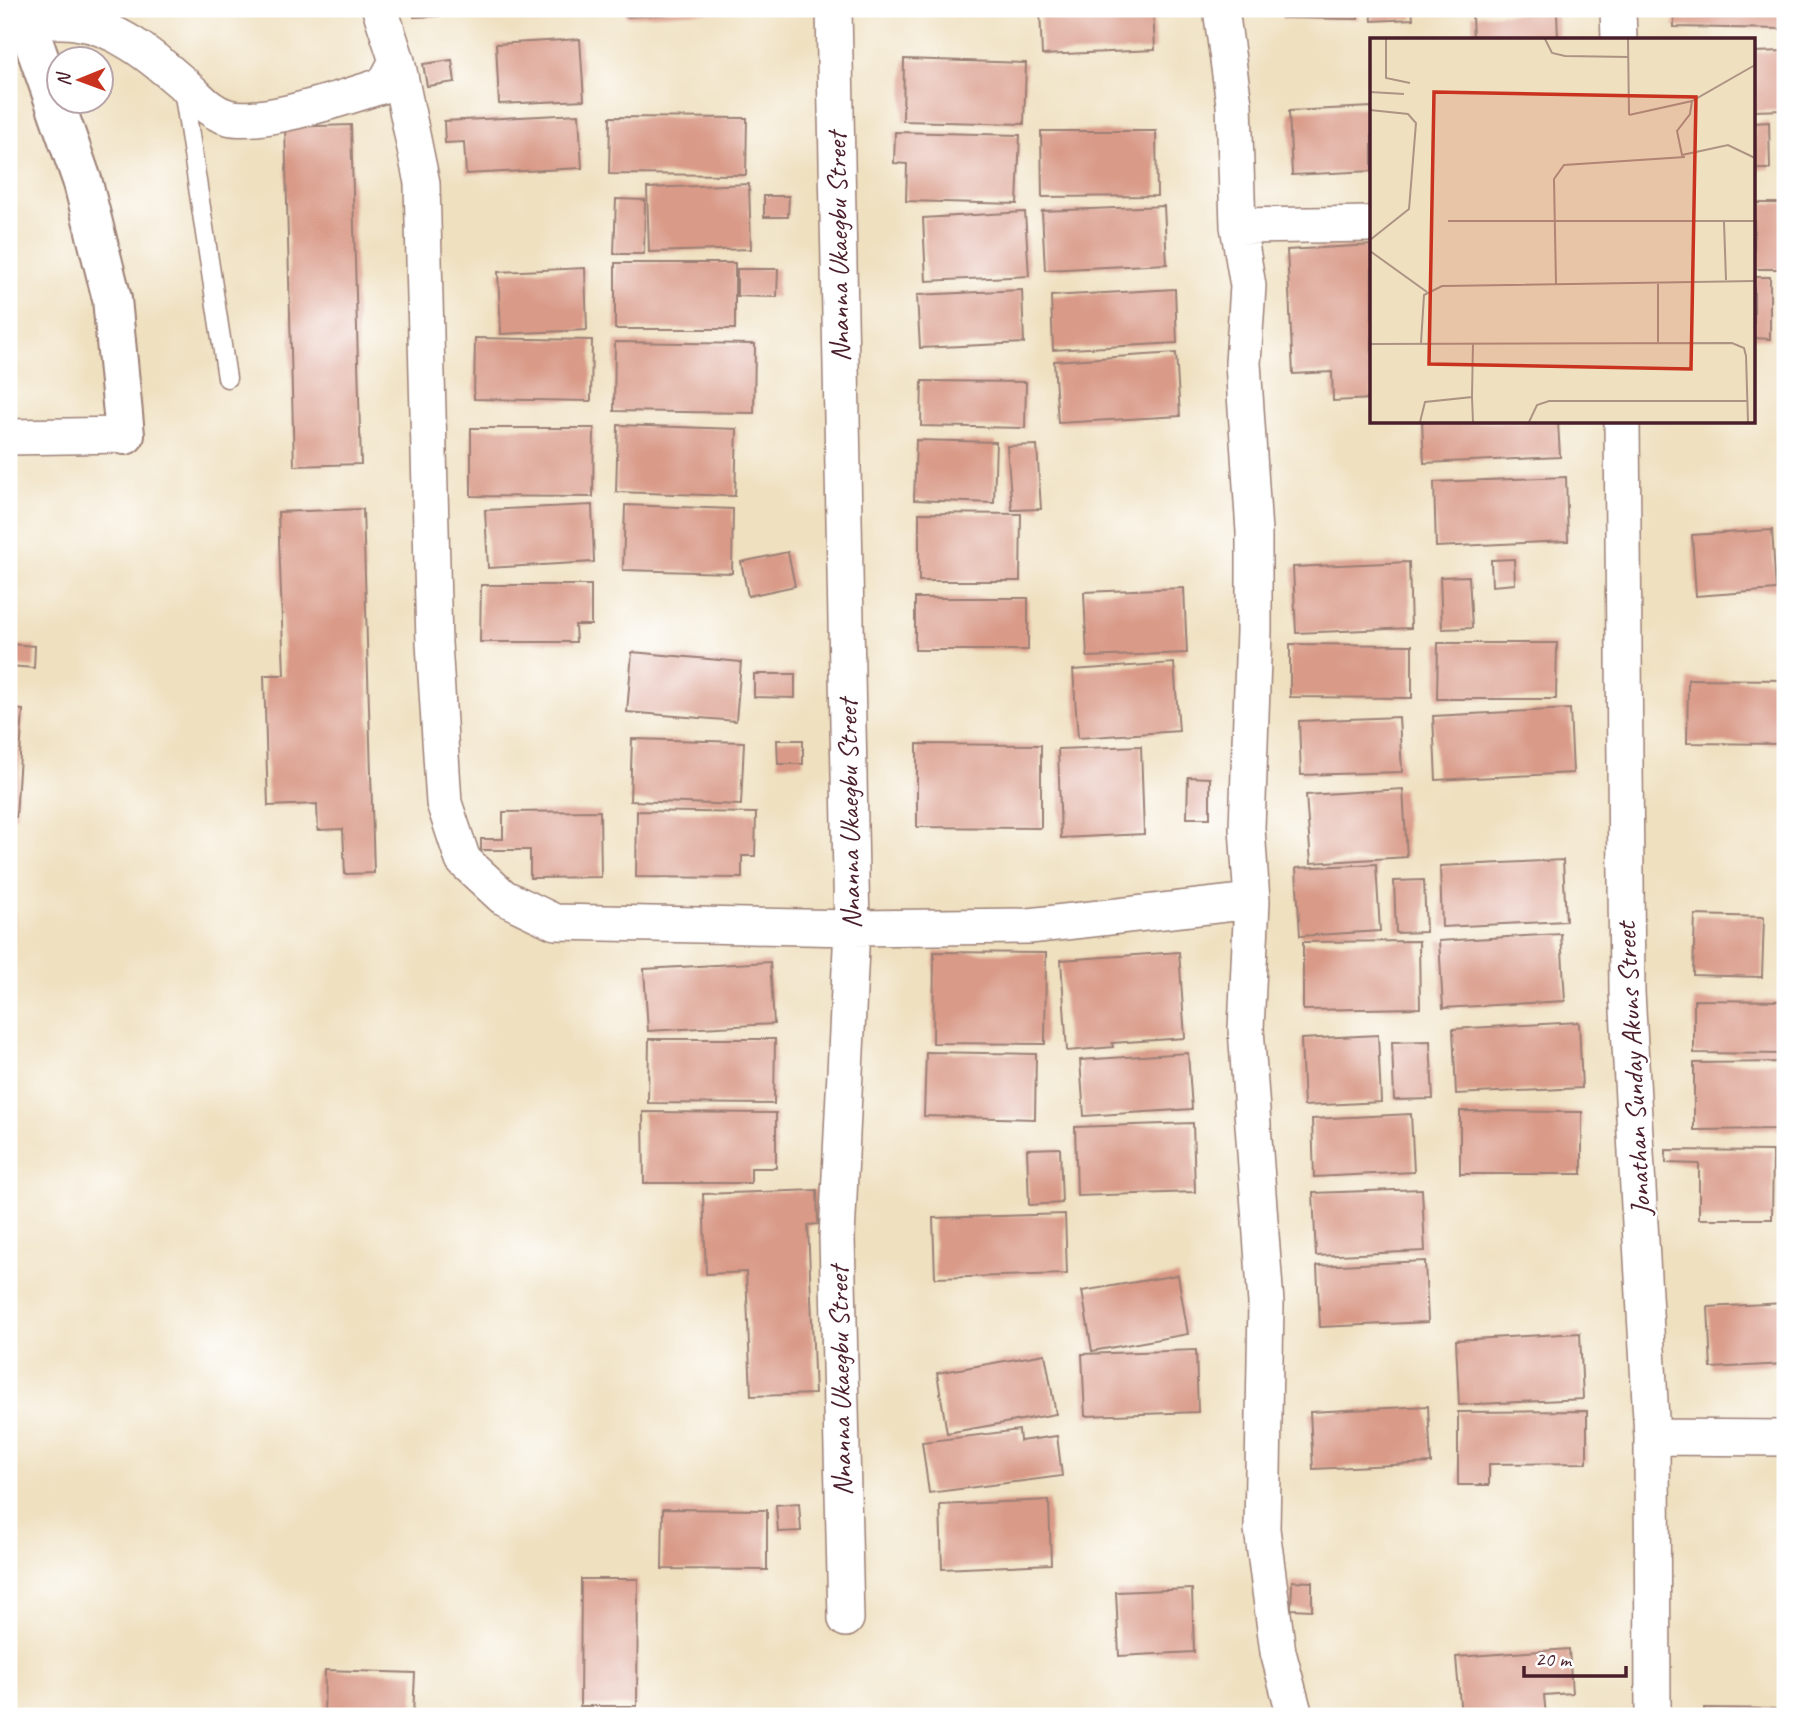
<svg xmlns="http://www.w3.org/2000/svg" width="1794" height="1725" font-family="Caveat,sans-serif">
<style>
.building{fill:#d99a87}
.lines{fill:none;stroke-linecap:round;stroke-linejoin:round}
.lane-casing{stroke:#9c8076;stroke-width:21}
.street-casing{stroke:#9c8076;stroke-width:38}
.secondary-casing{stroke:#9c8076;stroke-width:42}
.lane{stroke:#fff;stroke-width:18}
.street{stroke:#fff;stroke-width:35}
.secondary{stroke:#fff;stroke-width:38}
.labels{text-anchor:middle;dominant-baseline:central;stroke-width:5;stroke-linejoin:round;paint-order:stroke}
.street-label{font-size:28px;fill:#4a1f2b;stroke:#fff}
.inset-road{fill:none;stroke:#ad9384;stroke-width:2}
.view{fill:#c8321e;fill-opacity:0.15;stroke:#c8321e;stroke-width:3.5}
.inset-edge{fill:none;stroke:#4a1f2b;stroke-width:3.5}
</style>
<rect width="100%" height="100%" fill="#fff"/>
<filter id="ink" filterUnits="userSpaceOnUse"><feTurbulence type="fractalNoise" baseFrequency=".0143" numOctaves="2"/><feDisplacementMap in="SourceGraphic" scale="14" xChannelSelector="R" yChannelSelector="G"/><feConvolveMatrix kernelMatrix="1 2 1 2 8 2 1 2 1" color-interpolation-filters="sRGB"/></filter>
<filter id="wash" filterUnits="userSpaceOnUse"><feTurbulence type="fractalNoise" baseFrequency=".00686" numOctaves="4" result="noise"/><feDisplacementMap in="SourceGraphic" scale="28" xChannelSelector="R" yChannelSelector="G"/><feGaussianBlur stdDeviation="1.57" result="paint"/><feColorMatrix in="noise" values="0 0 0 0 0 0 0 0 0 0 0 0 0 0 0 0 0 1.4 0 .05"/><feComposite in="paint" operator="in"/></filter>
<g filter="url(#wash)">
<rect width="100%" height="100%" fill="#efe0c0"/>
<g id="blocks">
<path class="building" d="M414,9H439V16L414,17Z
M625,9H718V11L626,17Z
M1040,9H1153L1155,50L1042,55Z
M1282,9H1358V19L1282,18Z
M1371,9H1412L1413,19L1372,21Z
M1674,9H1784V29L1674,27Z
M1557,12L1558,40H1473L1472,15Z
M580,39L584,100L499,104L496,44Z
M1784,51L1785,110L1754,111V52Z
M904,59L1026,63L1024,124L903,121Z
M452,60L455,82L427,86L423,64Z
M1372,107V171L1292,175L1289,111Z
M579,114L582,168L466,174L464,142L445,143L444,121Z
M610,117L747,118L746,175L609,174Z
M1769,122L1770,169H1754V123Z
M351,125L361,464L294,466L285,127Z
M1041,131H1156L1157,196L1042,197Z
M895,132L1020,135L1017,204L906,201L907,164L894,163Z
M749,184L751,249L649,252L647,188Z
M764,196H789L788,217H764Z
M616,199L645,200L644,254H614Z
M1754,203H1785V269H1754Z
M1164,206L1167,264L1045,270L1042,211Z
M1025,212L1029,276L926,281L923,218Z
M1372,245V399L1333,401L1332,372L1293,374L1287,250Z
M615,263H735V329H615Z
M585,268L587,330L501,334L498,272Z
M737,269H778L777,297L737,296Z
M1754,277H1770V339L1754,338Z
M1175,289L1177,343L1053,350L1051,296Z
M1022,290L1024,343L920,348L917,295Z
M475,338L592,340L591,401L474,399Z
M615,342L755,344L754,413L614,411Z
M1176,353L1180,416L1058,423L1054,361Z
M922,381L1026,382L1025,428L921,426Z
M1422,422H1558L1560,457L1424,463Z
M618,425L737,429L735,496L616,492Z
M471,428H594L593,497L471,496Z
M916,440L996,442L994,503L914,500Z
M1037,445L1041,509L1012,510L1007,446Z
M1566,477L1568,541L1436,547L1434,482Z
M592,505L594,562L488,568L485,510Z
M625,505L733,509L732,573L623,570Z
M363,509L374,873L345,874L343,829L318,830L317,804L268,806L264,675H284L278,512Z
M919,513L1021,514L1020,581H919Z
M1772,530L1776,590L1696,596L1692,535Z
M788,552L795,586L748,596L741,562Z
M1514,559L1515,584L1492,586L1491,560Z
M1409,562L1411,628L1296,633L1293,567Z
M1469,576L1472,628L1442,629L1440,577Z
M481,585H591V625H575L576,642H480Z
M1184,588L1187,653L1087,657L1084,592Z
M915,598H1028V650H915Z
M1438,643H1557L1556,699H1437Z
M9,644L35,646L34,668L9,666Z
M1290,644L1412,645V698L1290,697Z
M632,652L741,662L736,721L627,712Z
M1174,663L1179,731L1078,738L1073,670Z
M754,674H795V698L754,697Z
M1688,679L1785,680V744L1687,743Z
M9,709L23,710L16,817H9Z
M1570,709L1573,773L1436,780L1433,716Z
M1399,717L1402,772L1301,775L1299,721Z
M632,739L744,742L741,805L630,801Z
M777,740H803V764H778Z
M917,744L1041,745V828L917,827Z
M1141,746L1144,834L1061,838L1058,749Z
M1188,777L1210,778V818H1187Z
M1403,789L1407,857L1311,863L1306,795Z
M600,811L601,877L530,878V850H481V839H503V812Z
M637,811L756,813L755,856H742V878L636,877Z
M1563,860L1566,921L1442,927L1440,866Z
M1376,864L1380,931L1300,936L1296,868Z
M1424,880L1426,932L1396,933L1394,881Z
M9,912H15L11,1003H9Z
M1695,915L1764,917L1762,977L1693,975Z
M1561,934L1565,1001L1443,1008L1439,941Z
M1419,941L1420,1008L1303,1010V942Z
M934,952L1046,953L1045,1044L933,1043Z
M1179,952L1185,1038L1112,1043L1113,1047L1067,1051L1061,960Z
M770,962L774,1024L648,1031L644,969Z
M1694,1000L1785,1001V1054L1694,1053Z
M1579,1022L1582,1088L1456,1094L1453,1029Z
M1378,1035L1381,1102L1304,1106L1301,1039Z
M649,1039H775L774,1104L648,1103Z
M1430,1041L1433,1099L1394,1100L1392,1042Z
M926,1052L1036,1054L1035,1119L924,1116Z
M1188,1053L1192,1109L1084,1116L1080,1060Z
M1785,1062V1129L1694,1130V1063Z
M1460,1111L1582,1112V1174H1460Z
M643,1112L776,1113V1168H751V1183H644Z
M1411,1114L1414,1172L1314,1177L1312,1119Z
M1193,1123L1195,1192L1077,1196L1075,1127Z
M1060,1148L1062,1203L1029,1205L1027,1149Z
M1780,1148H1785V1218H1780Z
M1666,1150L1773,1151L1772,1219H1699V1164L1666,1163Z
M1422,1189L1425,1251L1316,1256L1313,1193Z
M817,1190L818,1224L808,1225L815,1394L751,1396L746,1272L706,1274L703,1194Z
M1065,1214L1067,1274L935,1278L933,1218Z
M1425,1261L1428,1322L1320,1327L1317,1266Z
M1178,1275L1188,1334L1092,1351L1082,1291Z
M1785,1303V1364L1711,1368L1708,1307Z
M1580,1333L1583,1399L1459,1405L1456,1340Z
M1196,1350L1198,1412L1085,1416L1082,1354Z
M1045,1354L1056,1414L947,1433L937,1373Z
M1428,1406L1431,1463L1313,1469L1310,1412Z
M1587,1411V1463L1489,1464V1485H1458V1412Z
M1019,1430L1020,1441L1057,1436L1062,1476L929,1493L922,1442Z
M1049,1500L1051,1564L942,1569L940,1505Z
M799,1503L801,1531L778,1532L776,1505Z
M663,1509L767,1510V1570L662,1569Z
M581,1579H638L637,1706H580Z
M1292,1581L1312,1582V1610L1291,1609Z
M1192,1589L1194,1652L1119,1656L1116,1592Z
M1569,1649L1572,1693L1544,1695L1546,1716H1461L1456,1657Z
M325,1670L415,1673L413,1716H324Z
M1704,1708L1785,1709V1716H1704Z"/>
</g>
</g>
<g filter="url(#ink)">
<use href="#blocks" fill-opacity="0" stroke="#9c8076" stroke-width="2"/>
<g class="lines">
<g class="lane-casing">
<path id="lane" d="M183,89L227,378"/>
</g>
<g class="street-casing">
<path id="street" d="M834,9L852,928L837,1237L846,1619
M1221,9L1234,104L1238,226L1248,286L1243,363L1254,532V631L1247,828L1252,901L1246,1029L1266,1303L1262,1529L1278,1652L1295,1716
M1618,9L1619,40
M27,20C43,21 60,20 75,22C116,27 151,56 181,82C196,94 208,112 228,117C262,126 349,96 384,85L397,61L380,9
M397,61L422,183L434,643L444,803L463,860L503,897L555,922L852,928L1029,926L1252,901
M1238,226L1372,224
M1622,422L1627,992L1652,1437L1653,1716
M9,437L125,435
M1652,1437L1785,1438"/>
</g>
<g class="secondary-casing">
<path id="secondary" d="M22,9L83,183L112,299L125,435"/>
</g>
<use href="#lane" class="lane"/>
<use href="#street" class="street"/>
<use href="#secondary" class="secondary"/>
</g>
</g>
<g class="labels">
<g class="street-label">
<text transform="translate(838 247) rotate(-91)">Nnanna Ukaegbu Street</text>
<text transform="translate(849 814) rotate(-91)">Nnanna Ukaegbu Street</text>
<text transform="translate(1633 1069) rotate(-93)">Jonathan Sunday Akuns Street</text>
<text transform="translate(840 1381) rotate(-91)">Nnanna Ukaegbu Street</text>
</g>
</g>
<g transform="translate(1370 38)">
<rect width="385" height="385" fill="#efe0c0"/>
<path class="inset-road" d="M16,1V40L40,45M175,1L182,15L195,18L259,19M258,1L259,77M0,54L34,56M322,63L320,76L307,93L312,117L358,107L385,120M0,72L38,76L46,85L39,171L0,202M259,77L322,63L385,27M78,183H385M354,184L356,242M0,213L57,254M186,246L184,141L194,127L315,119M288,304V246M51,305L54,257L72,248L385,243M0,306L362,305L374,310L376,318L378,384M102,359L103,384M50,384L55,364L102,359L103,305M159,384L167,367L179,363H378"/>
<path class="view" d="M64,54L326,59L321,331L59,326Z"/>
<rect width="385" height="385" class="inset-edge"/>
</g>
<rect width="1794" height="1725" fill="none" stroke="#fff" stroke-width="35"/>
<g transform="translate(80 80) rotate(269)"><circle r="33" fill="#ffffff" stroke="#b7a5aa" stroke-width="2"/>
<path d="M0-5L12 26L0 18L-12 26Z" fill="#c8321e"/>
<text y="-10" font-size="19" font-weight="bold" text-anchor="middle" fill="#4a1f2b">N</text>
</g>
<path d="M1524 1666v10h102v-10" fill="none" stroke="#4a1f2b" stroke-width="3.5"/>
<text x="1535" y="1666" font-size="21" fill="#4a1f2b" stroke="#ffffff" stroke-width="5" paint-order="stroke">20 m</text>
</svg>
